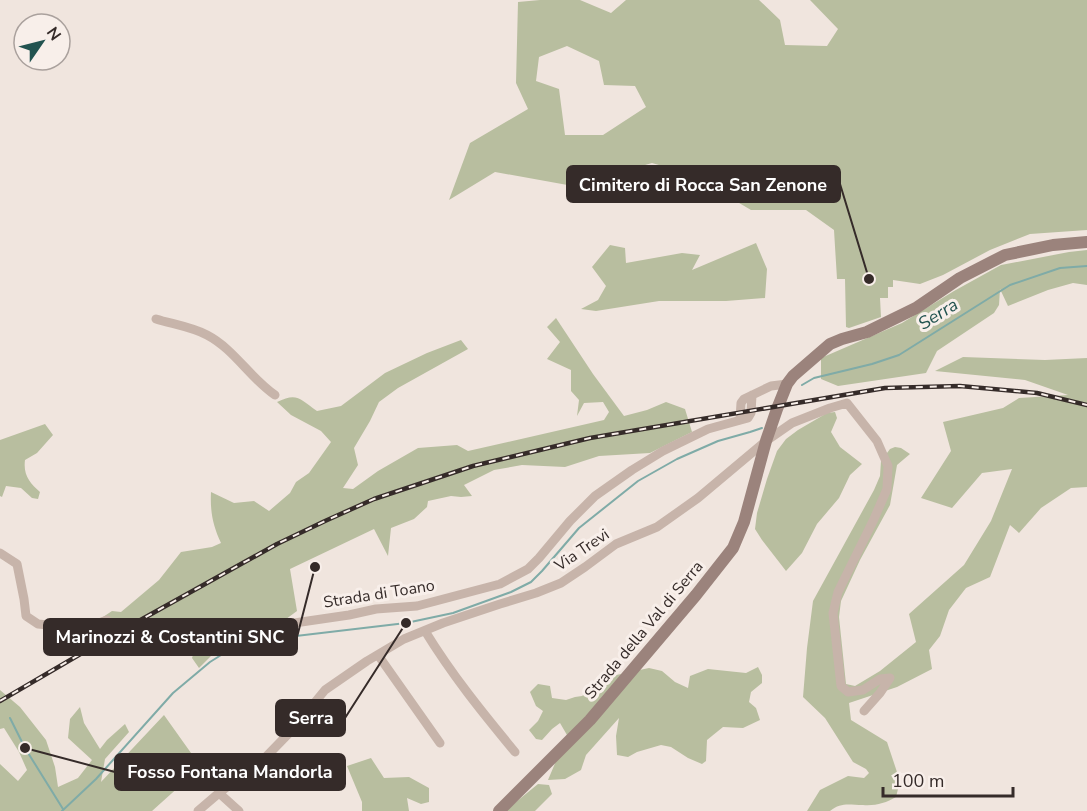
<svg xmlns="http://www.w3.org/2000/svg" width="1087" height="811" font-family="'Nunito Sans',sans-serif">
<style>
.green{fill:#b8be9f;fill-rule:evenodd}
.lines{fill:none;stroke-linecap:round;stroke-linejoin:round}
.stream{stroke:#7faba7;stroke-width:2}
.street{stroke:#c7b4aa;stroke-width:9}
.secondary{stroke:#9b837c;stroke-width:12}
.rail-casing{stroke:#352b29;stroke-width:4.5}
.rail{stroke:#f8efea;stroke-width:2;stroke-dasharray:7;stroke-linecap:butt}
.street-bridge{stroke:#c7b4aa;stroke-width:9}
.labels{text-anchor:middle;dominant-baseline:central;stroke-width:6;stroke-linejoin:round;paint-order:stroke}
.street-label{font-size:16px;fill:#352b29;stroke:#f8efea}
.water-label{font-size:18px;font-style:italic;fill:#225350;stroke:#f8efea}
.leader{fill:none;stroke:#352b29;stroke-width:2}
.callout-dot{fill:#352b29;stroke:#f8efea;stroke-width:2}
.callout{fill:#352b29;stroke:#352b29;stroke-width:2}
.callout-label{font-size:18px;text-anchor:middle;font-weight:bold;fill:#fff}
</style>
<rect width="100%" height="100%" fill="#f0e5de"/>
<path class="green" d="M540,0H580L611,13L626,0H759L780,20L785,45L827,46L838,29L810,0H1087V230L1030,234L990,250L943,275L920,284L893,280V287H888V298H880L881,317L849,328L846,327L845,279H837L834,230L806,210H751L690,174L652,163L573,186L495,172L449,200L470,143L528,109L516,83L518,2ZM567,46L599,61L604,85L635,86L646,107L603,135H565L559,89L536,81L539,57Z
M756,243L767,269L765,298L726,301H659L596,311L581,309L598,300L606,286L592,267L610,245L625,248L626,263L682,253L700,255L692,270Z
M1087,250V285L1073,283L1048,290L1008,306L1000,289L999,305L994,313L937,351L926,373L838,386L821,379V358L902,323L954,291L1001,265L1069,252Z
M556,318L593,374L624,416L647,410L666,402L685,409L692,432L650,453L599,456L565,467L522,465L494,470L464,485L472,496L461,497L451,496L428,501L427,507L414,519L391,528L388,556L374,529L290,569L297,611L267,633L241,638L219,648L199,668L192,658L198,640L179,639L146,635L131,643L117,649L104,629L87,640L76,635L112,611L121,612L159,580L181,552L212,547L221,543C213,526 210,512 211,492L234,503L254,501L269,511L290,493L296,482L309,473L331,442L321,431L291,415L277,402C297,392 300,399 317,411L341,406L385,373L427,353L461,340L468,349L398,388L379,402L370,421L354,448L358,465L343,488L353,489L378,471L418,448L457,445L468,451L604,420L609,412L603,402L584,403L577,416L579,400L571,391V370L547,359L560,342L547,327Z
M963,357L1045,360L1087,358V487L1071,488L1041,508L1019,533L1010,525L990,577L966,588L949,610L940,636L929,650L932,669L897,687L849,703L851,720L887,742L900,781L896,797C886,803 875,806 863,805C849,805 841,802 830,811H807L820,790L848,776L864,778L869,773L866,769L853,762L825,718L803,697L807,648L813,601L874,490L880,476L881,461L890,449L895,447L901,448L910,454L897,465L890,505L860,560L841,601L839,617L846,684L855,686L880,671L916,642L909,614L964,565L991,521L1012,469L982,473L952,508L921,498L951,451L943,422L1003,408L1019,398L1068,395L1025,380L935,371Z
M835,412L837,418L831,432L840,447L862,464L850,475L839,498L817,524L802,553L786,571L762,540L755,529L757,513L767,479L777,451L786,439L798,430L827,413Z
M45,424L53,435L37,453L25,460C23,475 30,483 40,492L38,499L32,498L21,488L6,486L2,497L0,496V440Z
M758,667L762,675V683L751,692L749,702L756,708L760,720L743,728L723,727L707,740L706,761L702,764L688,758L671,747L661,745L637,752L628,757L617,755L616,736L619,718L586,755L581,770L565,779L548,780L567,735L560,723L552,729L542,740L536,739L529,730L538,721L543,711L536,706L530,692L538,684L550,686L552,698L566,700L575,697L582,696L607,677L649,668L662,671L675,682L688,688L690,676L708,669L746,673Z
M0,690L20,707L46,740L55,767L58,787L78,778L92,760L68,738L70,719L80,707L84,723L100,749L107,740L125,724L129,732L105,759L101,782L164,715L201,767L152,811H0V764L18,781L27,770L19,752L4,728L0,729Z
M371,758L384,778L409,777L429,788V802L421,804L407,798L409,811H362V802L347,766Z
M538,784L549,785L552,794L535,811H505Z"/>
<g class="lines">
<path class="stream" d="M802,385L814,378L872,364L899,355L1010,285L1060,268L1087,266
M10,718L25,748L63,809
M62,811L96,779L173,693L210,662L237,645L262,640L406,623L453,613L511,592L531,582L542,571L579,528L638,481L677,459L718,441L750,432L762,428"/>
<path class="street" d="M156,319C172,324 192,327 207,335C234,349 250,378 275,395
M740,419L741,403L744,399L771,386L787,384
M0,553L17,564L24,599L26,616L38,624L78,628H86L107,620L111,623
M425,631C452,675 482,712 515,752
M123,643L127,649H134L188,642L204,633L219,628L267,627L349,615L376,609L417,606L500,584L528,569L539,558L570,521L595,496L632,470L663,451L708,429L748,418L751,413L752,395
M378,655L440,743
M219,793L239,811
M198,811L219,793L262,761L293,729L325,690L367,661L404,639L443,623L500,604L536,593L561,583L585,567L616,544L657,527L698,498L766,441L792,423L830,408L847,403L877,441L888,466L887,489L874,519L838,592L833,613L841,686L848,692L863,690L880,679L890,678L880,693L864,711"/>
<path class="secondary" d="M499,811L590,720L696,595L733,548L744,522L766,441L777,409L787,384L793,376L830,344L842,339L867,332L916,308L960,278L1005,255L1053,245L1087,242"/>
<g class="rail-casing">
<path id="rail" d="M0,701L101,642L277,544L325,521L374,499L473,466L590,438L885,388L960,386L1037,393L1087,405"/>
</g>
<use href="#rail" class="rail"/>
<path class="street-bridge" d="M111,623L123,643"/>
</g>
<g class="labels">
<g class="street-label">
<text transform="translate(582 550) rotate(-34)">Via Trevi</text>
<text transform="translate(379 594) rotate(-9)">Strada di Toano</text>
<text transform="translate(644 630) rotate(-50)">Strada della Val di Serra</text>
</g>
<g class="water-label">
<text transform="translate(938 314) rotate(-32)">Serra</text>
</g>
</g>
<path class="leader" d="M869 279L840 184M315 567L297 637M406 623L345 718M25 748L115 772"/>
<g class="callout-dot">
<circle cx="869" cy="279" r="6"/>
<circle cx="315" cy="567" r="6"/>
<circle cx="406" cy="623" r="6"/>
<circle cx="25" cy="748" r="6"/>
</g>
<g class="callout">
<rect x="567" y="166" width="273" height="36" rx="6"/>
<rect x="44" y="619" width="253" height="36" rx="6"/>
<rect x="276" y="700" width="69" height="36" rx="6"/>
<rect x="115" y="754" width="230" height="36" rx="6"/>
</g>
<g class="callout-label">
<text x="703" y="191">Cimitero di Rocca San Zenone</text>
<text x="170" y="643">Marinozzi &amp; Costantini SNC</text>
<text x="311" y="724">Serra</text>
<text x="230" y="778">Fosso Fontana Mandorla</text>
</g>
<g transform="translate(42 42) rotate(55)"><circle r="28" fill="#f8efea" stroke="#aaa19d" stroke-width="1.5"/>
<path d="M0-4.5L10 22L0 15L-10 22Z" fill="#225350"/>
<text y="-9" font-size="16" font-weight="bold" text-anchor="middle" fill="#352b29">N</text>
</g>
<path d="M883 787v9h130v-9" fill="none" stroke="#352b29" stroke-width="3"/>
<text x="892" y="787" font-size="18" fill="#352b29" stroke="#f8efea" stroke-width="4.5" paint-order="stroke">100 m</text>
</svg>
